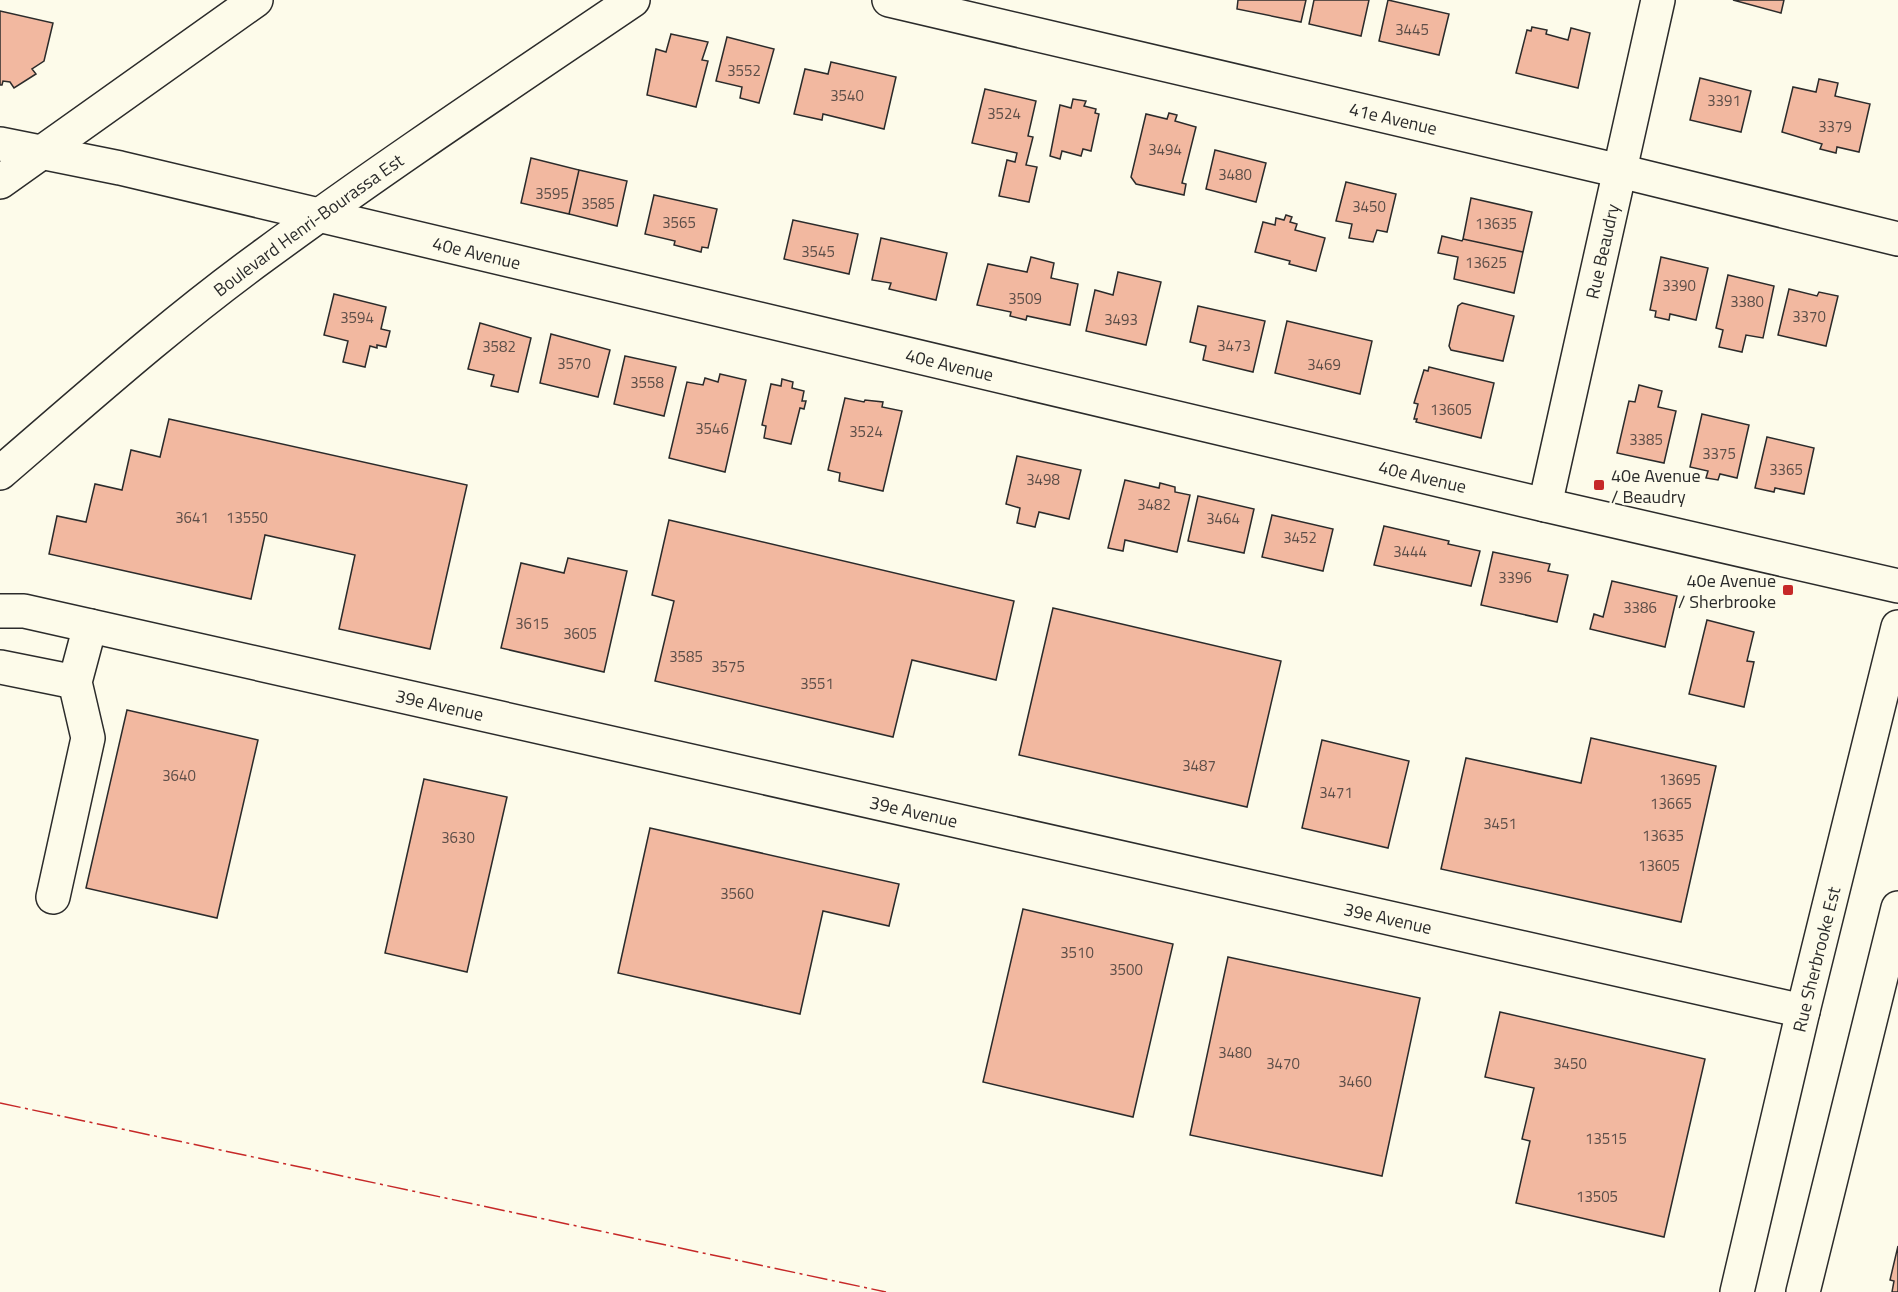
<svg xmlns="http://www.w3.org/2000/svg" width="1898" height="1292" font-family="'Titillium Web',sans-serif">
<style>
.building{fill:#f2b8a0;stroke:#2b2b2b;stroke-width:1.5}
.lines{fill:none;stroke-linecap:round;stroke-linejoin:round}
.minor-casing{stroke:#2b2b2b;stroke-width:36}
.major-casing{stroke:#2b2b2b;stroke-width:36}
.minor{stroke:#fdfbea;stroke-width:33}
.major{stroke:#fdfbea;stroke-width:33}
.power{stroke:#c62828;stroke-width:1.5;stroke-dasharray:21 4.5 3 4.5;stroke-linecap:butt}
.poi-dot{fill:#c62828;stroke:#fdfbea;stroke-width:2}
.labels{text-anchor:middle;dominant-baseline:central;stroke-width:4.5;stroke-linejoin:round;paint-order:stroke}
.number-label{font-size:15px;fill:#5d4e48}
.street-label{font-size:18px;fill:#2b2b2b;stroke:#fdfbea}
.poi-label{font-size:18px;fill:#2b2b2b;stroke:#fdfbea;text-anchor:start}
</style>
<rect width="100%" height="100%" fill="#fdfbea"/>
<path class="building" d="M1238,0H1306L1301,22L1237,9Z
M1314,0H1369L1361,36L1309,24Z
M1388,0L1449,14L1439,55L1379,41Z
M1733,0H1784L1781,13Z
M0,11L53,23L44,61L32,69L36,74L14,88L10,82L3,81L2,85H0Z
M1532,27L1547,30L1546,34L1568,40L1571,28L1590,33L1578,88L1516,73L1527,30L1531,31Z
M671,34L708,42L702,60L708,61L696,107L647,95L656,49L666,52Z
M727,37L774,49L759,103L740,98L742,87L716,81Z
M831,62L896,77L884,129L823,114L822,120L794,114L805,69L828,74Z
M1700,78L1751,91L1741,132L1690,120Z
M1819,79L1838,83L1835,96L1870,104L1859,152L1837,147L1836,153L1820,149L1822,144L1782,132L1793,87L1816,92Z
M985,89L1036,101L1028,136L1033,137L1026,165L1037,167L1029,202L999,196L1007,160L1015,162L1017,153L972,143Z
M1073,99L1086,101L1084,106L1096,109L1095,113L1099,114L1091,151L1083,149L1081,156L1062,151L1060,159L1050,156L1060,105L1071,108Z
M1169,113L1177,115L1175,121L1196,127L1182,183L1186,184L1184,195L1136,184L1131,177L1146,114L1167,119Z
M1215,150L1266,163L1256,202L1206,189Z
M531,158L579,170L569,214L521,203Z
M579,170L627,181L617,226L569,214Z
M1346,182L1396,194L1387,232L1377,230L1373,242L1349,238L1352,224L1336,221Z
M654,195L717,209L708,248L702,247L701,252L674,245L675,241L645,234Z
M1471,198L1532,212L1523,252L1463,239Z
M1286,215L1292,217L1290,222L1297,224L1295,230L1325,238L1316,271L1289,264L1290,261L1255,252L1263,222L1275,225L1276,218L1284,220Z
M793,220L858,234L849,274L784,259Z
M1442,236L1462,241L1463,239L1523,252L1514,293L1454,279L1458,257L1438,253Z
M881,238L947,253L936,300L889,289L891,283L872,280Z
M1031,257L1054,263L1051,278L1078,284L1070,325L1027,316L1026,320L1010,316L1011,312L977,305L988,264L1027,272Z
M1661,257L1708,268L1696,320L1670,314L1669,320L1655,317L1656,311L1650,310Z
M1118,272L1161,282L1146,345L1086,331L1095,290L1113,295Z
M1728,275L1774,286L1763,338L1746,335L1742,352L1719,347L1723,330L1716,328Z
M1789,289L1817,296L1819,292L1838,296L1826,346L1778,335Z
M334,294L386,307L381,329L390,331L386,347L377,345V348L370,346L365,367L343,362L348,341L324,335Z
M1462,303L1514,316L1503,361L1451,350L1449,346L1458,306Z
M1198,306L1265,321L1253,372L1203,360L1206,346L1190,342Z
M1287,321L1372,341L1360,394L1275,373Z
M480,323L531,338L518,392L491,386L494,375L468,369Z
M551,334L610,350L598,397L540,383Z
M625,356L676,367L664,416L614,404Z
M1429,367L1494,383L1481,438L1416,422L1417,419H1414L1418,404L1414,403L1424,370L1428,371Z
M720,374L746,380L725,472L669,458L687,382L703,385L705,378L718,382Z
M782,379L793,382L792,388L804,391L802,401H806L804,409L800,408L791,444L764,438L766,426L762,425L771,384L781,386Z
M1639,385L1662,391L1658,407L1676,411L1664,463L1617,453L1629,401L1635,402Z
M845,398L864,402L865,400L883,402L882,407L902,411L883,491L839,481L840,473L828,470Z
M1702,414L1749,425L1737,478L1720,474L1718,480L1706,478L1708,471L1690,467Z
M169,419L467,485L430,649L339,629L355,555L265,535L251,599L49,554L57,516L86,522L95,484L122,490L131,450L160,457Z
M1767,437L1814,448L1804,494L1775,488L1774,492L1755,488Z
M1017,456L1081,470L1069,519L1039,512L1035,527L1017,523L1020,508L1006,504Z
M1125,480L1159,488L1160,483L1175,487V492L1190,495L1177,552L1125,540L1123,551L1108,548Z
M1198,496L1254,509L1244,553L1188,541Z
M1272,515L1333,529L1323,571L1262,557Z
M669,520L1014,601L996,680L912,660L893,737L655,681L674,601L652,595Z
M1384,526L1449,541L1448,544L1480,551L1471,586L1374,565Z
M1493,552L1550,564L1548,571L1568,575L1557,622L1481,605Z
M568,558L627,571L604,672L501,648L521,563L564,573Z
M1612,581L1677,596L1665,647L1590,629L1594,614L1603,617Z
M1053,608L1281,661L1247,807L1019,755Z
M1707,620L1754,632L1747,661L1754,662L1744,707L1689,694Z
M127,710L258,740L217,918L86,888Z
M1591,738L1716,766L1681,922L1441,869L1466,758L1581,783Z
M1322,740L1409,761L1388,848L1302,828Z
M424,779L507,797L467,972L385,953Z
M650,828L899,884L889,926L823,911L800,1014L618,973Z
M1023,909L1173,944L1133,1117L983,1082Z
M1228,957L1420,998L1382,1176L1190,1135Z
M1500,1012L1705,1059L1664,1237L1516,1203L1530,1141L1522,1139L1534,1088L1485,1077Z
M1898,1246V1292H1892L1894,1281L1890,1280Z"/>
<g class="lines">
<g class="minor-casing">
<g id="minor">
<path id="s1" d="M889,0L1620,171L1898,239"/>
<path id="s2" d="M0,144L120,168L1545,505L1898,586"/>
<path id="s3" d="M1545,505L1658,0"/>
<path id="s4" d="M0,611H24L1803,1011"/>
<path d="M0,667L75,682"/>
<path d="M53,897L88,738L75,682L90,626"/>
</g>
</g>
<g class="major-casing">
<g id="major">
<path d="M0,182L256,0"/>
<path id="s5" d="M0,473C86,399 171,323 263,256C384,167 509,84 633,0"/>
<path id="s6" d="M1737,1292L1803,1011L1898,627"/>
<path d="M1803,1292L1898,908"/>
</g>
</g>
<use href="#minor" class="minor"/>
<use href="#major" class="major"/>
<path class="power" d="M0,1103L886,1292"/>
</g>
<g class="poi-dot">
<rect x="1593" y="479" width="12" height="12" rx="3"/>
<rect x="1782" y="584" width="12" height="12" rx="3"/>
</g>
<g class="labels">
<g class="number-label">
<text x="1412" y="29">3445</text>
<text x="744" y="70">3552</text>
<text x="847" y="95">3540</text>
<text x="1724" y="100">3391</text>
<text x="1004" y="113">3524</text>
<text x="1835" y="126">3379</text>
<text x="1165" y="149">3494</text>
<text x="1235" y="174">3480</text>
<text x="552" y="193">3595</text>
<text x="598" y="203">3585</text>
<text x="1369" y="206">3450</text>
<text x="679" y="222">3565</text>
<text x="1496" y="223">13635</text>
<text x="818" y="251">3545</text>
<text x="1486" y="262">13625</text>
<text x="1679" y="285">3390</text>
<text x="1025" y="298">3509</text>
<text x="1747" y="301">3380</text>
<text x="1809" y="316">3370</text>
<text x="357" y="317">3594</text>
<text x="1121" y="319">3493</text>
<text x="1234" y="345">3473</text>
<text x="499" y="346">3582</text>
<text x="574" y="363">3570</text>
<text x="1324" y="364">3469</text>
<text x="647" y="382">3558</text>
<text x="1451" y="409">13605</text>
<text x="712" y="428">3546</text>
<text x="866" y="431">3524</text>
<text x="1646" y="439">3385</text>
<text x="1719" y="453">3375</text>
<text x="1786" y="469">3365</text>
<text x="1043" y="479">3498</text>
<text x="1154" y="504">3482</text>
<text x="192" y="517">3641</text>
<text x="247" y="517">13550</text>
<text x="1223" y="518">3464</text>
<text x="1300" y="537">3452</text>
<text x="1410" y="551">3444</text>
<text x="1515" y="577">3396</text>
<text x="1640" y="607">3386</text>
<text x="532" y="623">3615</text>
<text x="580" y="633">3605</text>
<text x="686" y="656">3585</text>
<text x="728" y="666">3575</text>
<text x="817" y="683">3551</text>
<text x="1199" y="765">3487</text>
<text x="179" y="775">3640</text>
<text x="1680" y="779">13695</text>
<text x="1336" y="792">3471</text>
<text x="1671" y="803">13665</text>
<text x="1500" y="823">3451</text>
<text x="1663" y="835">13635</text>
<text x="458" y="837">3630</text>
<text x="1659" y="865">13605</text>
<text x="737" y="893">3560</text>
<text x="1077" y="952">3510</text>
<text x="1126" y="969">3500</text>
<text x="1235" y="1052">3480</text>
<text x="1283" y="1063">3470</text>
<text x="1570" y="1063">3450</text>
<text x="1355" y="1081">3460</text>
<text x="1606" y="1138">13515</text>
<text x="1597" y="1196">13505</text>
</g>
<g class="street-label">
<text stroke="none"><textPath href="#s1" startOffset="518">41e Avenue</textPath></text>
<text stroke="none"><textPath href="#s5" startOffset="396">Boulevard Henri-Bourassa Est</textPath></text>
<text stroke="none"><textPath href="#s3" startOffset="260">Rue Beaudry</textPath></text>
<text stroke="none"><textPath href="#s2" startOffset="489">40e Avenue</textPath></text>
<text stroke="none"><textPath href="#s2" startOffset="975">40e Avenue</textPath></text>
<text stroke="none"><textPath href="#s2" startOffset="1461">40e Avenue</textPath></text>
<text stroke="none"><textPath href="#s4" startOffset="450">39e Avenue</textPath></text>
<text stroke="none"><textPath href="#s4" startOffset="936">39e Avenue</textPath></text>
<text stroke="none"><textPath href="#s4" startOffset="1422">39e Avenue</textPath></text>
<text stroke="none"><textPath href="#s6" startOffset="342">Rue Sherbrooke Est</textPath></text>
</g>
<g class="poi-label">
<text x="1611" y="475">40e Avenue<tspan x="1611" dy="21">/ Beaudry</tspan></text>
<text x="1776" y="580" text-anchor="end">40e Avenue<tspan x="1776" dy="21">/ Sherbrooke</tspan></text>
</g>
</g>
</svg>
